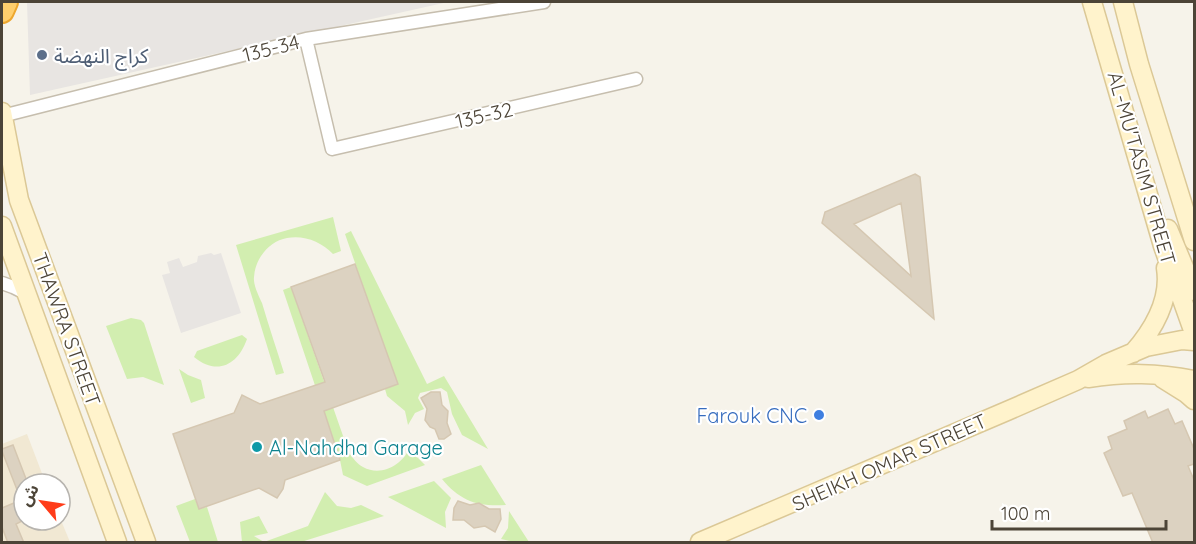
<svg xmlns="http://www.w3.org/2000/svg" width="1196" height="544" font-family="Quicksand,'Noto Sans Arabic',sans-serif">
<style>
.education{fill:#f1e8d3}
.green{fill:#d2eeb0}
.parking{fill:#e8e5e2}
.building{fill:#dcd2c1;stroke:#d5c7b1;stroke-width:1.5;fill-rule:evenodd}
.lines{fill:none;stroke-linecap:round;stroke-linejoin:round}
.street-casing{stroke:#c6beae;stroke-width:15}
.secondary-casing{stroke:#dbc896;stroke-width:21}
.highway-casing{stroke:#eda72e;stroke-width:26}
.street{stroke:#fff;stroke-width:12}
.secondary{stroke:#fff3cc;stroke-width:18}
.highway{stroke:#ffcf6d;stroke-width:22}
.service-dot{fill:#5c6f8a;stroke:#fff;stroke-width:2}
.shop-dot{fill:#3f7fe0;stroke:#fff;stroke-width:2}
.culture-dot{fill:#0f9aa8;stroke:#fff;stroke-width:2}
.labels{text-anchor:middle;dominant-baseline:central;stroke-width:4.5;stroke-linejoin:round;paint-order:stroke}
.street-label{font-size:20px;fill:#4c4437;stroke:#fff}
.service-label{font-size:20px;fill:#4e5e75;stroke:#fff;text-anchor:start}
.shop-label{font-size:20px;fill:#366cbe;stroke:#fff;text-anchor:end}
.culture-label{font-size:20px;fill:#0d838f;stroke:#fff;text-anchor:start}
</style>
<rect width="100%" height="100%" fill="#f6f3ea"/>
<path class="education" d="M27,434L46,484H24V520H60V518L70,542H2V444Z"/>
<path class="green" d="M333,217L341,251L333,254C321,242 305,235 287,238C269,241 255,259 254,277C253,285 259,296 262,303C269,327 277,350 284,373L276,375L236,245Z
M351,231L427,384L444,376L488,449L462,435L452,414L447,392L441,388L420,393L418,398L424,409L415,413L408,425L405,411L387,396L385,389L397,384L345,234Z
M291,287L349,453C353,458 357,464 363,467C381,477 402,465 409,449L425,465L367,486L343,475L340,460L283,290Z
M131,318L141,320L144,323L164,385L143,377L127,379L106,326Z
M242,335L247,339C238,365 217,376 194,357L197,351Z
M179,369L188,375L201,380L205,398L191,403Z
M481,465L506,505C478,507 460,501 442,479Z
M434,481L451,498L445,512L446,528L388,497Z
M325,492L337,506L351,508L361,505L384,516L301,542H242L240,522L259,516L268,533L254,536L264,542L308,526Z
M195,499L199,509L207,507L218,542H190L176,506Z
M509,511L529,542H515L501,539L508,528Z"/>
<path class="parking" d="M27,2H448L30,95Z
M211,253L214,255L221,253L241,313L181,333L162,275L170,273L167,262L179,258L183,267L197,262L198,256Z"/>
<path class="building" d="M915,174L920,177L934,319L822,223L825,212ZM901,203L911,276L854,224Z
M355,264L398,384L324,411L340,460L285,480L283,489L277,498L259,488L199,509L173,434L234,413L242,395L260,404L325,382L291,287Z
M431,392H440L442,405L448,411L447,423L451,434L444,439H439L435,429L430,427L425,420L427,409L421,398Z
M1168,409L1175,424L1182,421L1194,449V464L1188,466L1194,480V543H1153L1132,493L1123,496L1104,453L1112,449L1108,437L1127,429L1124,421L1145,411L1148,418Z
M13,445L28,484H24V520L16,524L24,543H8L2,527V508L21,500L2,451V449Z
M458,501L470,505L479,503L489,509H500L501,519L495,532L485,526L474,528L464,520H453L454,508Z"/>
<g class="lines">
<g class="street-casing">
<path id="street" d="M306,39L332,149L636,79
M2,116L306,39L544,2
M2,283L13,287L27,294"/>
</g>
<g class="secondary-casing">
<path id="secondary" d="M1092,2L1163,246L1194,333
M1123,2L1139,64L1194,241
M2,112L19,200L146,542
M2,226L117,542
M1168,229L1194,291
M1133,353C1153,330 1171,299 1166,268
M1088,378C1127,372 1157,373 1194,380
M1162,378L1186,393L1194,400
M700,542L1007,411L1078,380L1106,364L1146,347L1182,340L1194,341"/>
</g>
<g class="highway-casing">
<path id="highway" d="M2,11L6,2"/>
</g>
<use href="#street" class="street"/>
<use href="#secondary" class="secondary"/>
<use href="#highway" class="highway"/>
</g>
<circle class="service-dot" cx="42" cy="55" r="6"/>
<circle class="shop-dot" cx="819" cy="415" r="6"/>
<circle class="culture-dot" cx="257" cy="447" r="6"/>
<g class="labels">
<g class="street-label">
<text transform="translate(271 48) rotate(-14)">135-34</text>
<text transform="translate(484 115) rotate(-13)">135-32</text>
<text transform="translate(1142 168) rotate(74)">AL-MU'TASIM STREET</text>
<text transform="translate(67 329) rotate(70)">THAWRA STREET</text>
<text transform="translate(889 462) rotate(-24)">SHEIKH OMAR STREET</text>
</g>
<g class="service-label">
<text x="54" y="55">كراج النهضة</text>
</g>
<g class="shop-label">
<text x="807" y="415">Farouk CNC</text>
</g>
<g class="culture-label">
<text x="269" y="447">Al-Nahdha Garage</text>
</g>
</g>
<rect width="1196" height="544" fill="none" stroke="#4c4437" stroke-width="6"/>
<g transform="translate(42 502) rotate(299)"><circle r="28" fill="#ffffff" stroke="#b7b4af" stroke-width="1.5"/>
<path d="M0-4.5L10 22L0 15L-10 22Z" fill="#ff3c19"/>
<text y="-9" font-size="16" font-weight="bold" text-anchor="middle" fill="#4c4437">ش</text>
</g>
<path d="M992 520v9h174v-9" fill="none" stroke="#4c4437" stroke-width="3"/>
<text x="1001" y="520" font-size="18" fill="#4c4437" stroke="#ffffff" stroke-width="4.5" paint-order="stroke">100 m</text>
</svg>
